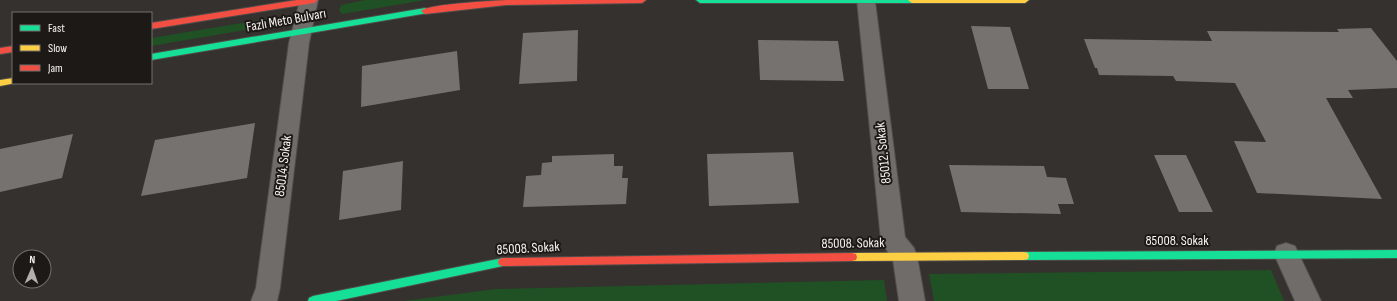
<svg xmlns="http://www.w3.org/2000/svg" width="1397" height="301" font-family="'Sofia Sans Condensed',sans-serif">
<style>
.green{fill:#1f5124}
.building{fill:#767270}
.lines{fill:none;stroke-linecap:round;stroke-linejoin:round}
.street-casing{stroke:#514d4b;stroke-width:2}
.fast-casing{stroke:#514d4b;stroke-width:2}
.slow-casing{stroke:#514d4b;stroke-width:2}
.jam-casing{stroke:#514d4b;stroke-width:2}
.street{fill:#6f6c6a;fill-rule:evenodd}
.fast{fill:#16e098;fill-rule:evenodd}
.slow{fill:#ffcf43;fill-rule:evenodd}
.jam{fill:#f24e42;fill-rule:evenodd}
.labels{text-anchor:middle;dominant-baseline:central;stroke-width:4;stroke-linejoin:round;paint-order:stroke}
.street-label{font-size:14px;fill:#f8f3ef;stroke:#1d1917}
</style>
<rect width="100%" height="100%" fill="#35312e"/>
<path class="green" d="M365,0H426L342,14L339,10L341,5Z
M272,18L270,26L151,46V38Z
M1271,270L1284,301H934L929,274Z
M884,280L887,301H404L496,289Z"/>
<path class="building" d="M971,26L1010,27L1029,89H988Z
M1371,28L1397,61V88L1348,90L1353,98H1326L1382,199L1257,193L1234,141L1266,142L1235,83L1176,81L1173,76L1099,75L1097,68H1095L1084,39L1212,41L1207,31L1339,32L1337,29Z
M578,30L577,81L519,84L523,33Z
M758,40L838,41L844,81L760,80Z
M457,51L460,90L361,107L362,66Z
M255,123L247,178L141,196L155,140Z
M73,134L62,178L0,192V149Z
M793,152L799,203L709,206L707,154Z
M614,154V166H623L622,178H628L626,204L523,207L526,176L541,175L542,163L552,162V156Z
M1154,155H1186L1213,212H1179Z
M403,161L401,210L339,220L343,171Z
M949,165L1044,166L1047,177L1066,178L1074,204H1058L1061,214L961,212Z"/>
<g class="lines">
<g class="street-casing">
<path id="street" d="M300,0H318L309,43L280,288L277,301H251L256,288L289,43Z
M857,0L875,1L905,237L914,248L917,256L925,301H899L893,260L881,241Z
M1286,243L1295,246L1321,301H1295L1274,254L1277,246Z"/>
</g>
<g class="fast-casing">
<path id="fast" d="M696,0H916L912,3H700Z
M425,8L429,11L428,13L151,60V54Z
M1397,250V258L1024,260L1020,259L1019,256L1020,253L1024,252Z
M503,258L507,259L508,262L507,265L503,266L336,301H308L309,298L313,296Z"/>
</g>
<g class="slow-casing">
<path id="slow" d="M908,0H1029L1025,3H912Z
M13,78V83H16L0,86V80Z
M1024,252L1028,253L1029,256L1028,259L1024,260L852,261L848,260L847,257L848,254L852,253Z"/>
</g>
<g class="jam-casing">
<path id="jam" d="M297,0H318L314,3L151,29V23Z
M507,0H646L642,3L506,5L425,14L421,11C427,4 493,1 507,0Z
M13,46V52L0,54V48Z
M852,253L856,254L857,257L856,260L852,261L503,266L499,265L498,262L499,259L503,258Z"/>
</g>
<use href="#street" class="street"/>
<use href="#fast" class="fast"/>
<use href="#slow" class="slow"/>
<use href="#jam" class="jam"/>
</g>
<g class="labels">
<g class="street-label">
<text transform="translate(286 20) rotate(-10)">Fazlı Meto Bulvarı</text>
<text transform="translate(883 153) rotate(-96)">85012. Sokak</text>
<text transform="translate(283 166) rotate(-83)">85014. Sokak</text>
<text x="1177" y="240">85008. Sokak</text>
<text transform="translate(853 243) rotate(-1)">85008. Sokak</text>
<text transform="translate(528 248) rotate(-3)">85008. Sokak</text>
</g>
</g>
<rect x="12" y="12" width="140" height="72" fill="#1d1917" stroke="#75706d"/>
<rect x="20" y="25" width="20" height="6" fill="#16e098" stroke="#75706d"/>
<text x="48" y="32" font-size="12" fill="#f8f3ef">Fast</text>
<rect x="20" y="45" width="20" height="6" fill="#ffcf43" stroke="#75706d"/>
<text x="48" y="52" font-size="12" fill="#f8f3ef">Slow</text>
<rect x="20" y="65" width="20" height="6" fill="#f24e42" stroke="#75706d"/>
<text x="48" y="72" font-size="12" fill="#f8f3ef">Jam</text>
<g transform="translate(32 269) rotate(2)"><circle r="19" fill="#1d1917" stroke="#75706d"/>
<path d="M0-3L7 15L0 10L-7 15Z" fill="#b4afab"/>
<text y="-6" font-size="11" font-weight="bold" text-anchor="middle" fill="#f8f3ef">N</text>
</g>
</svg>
